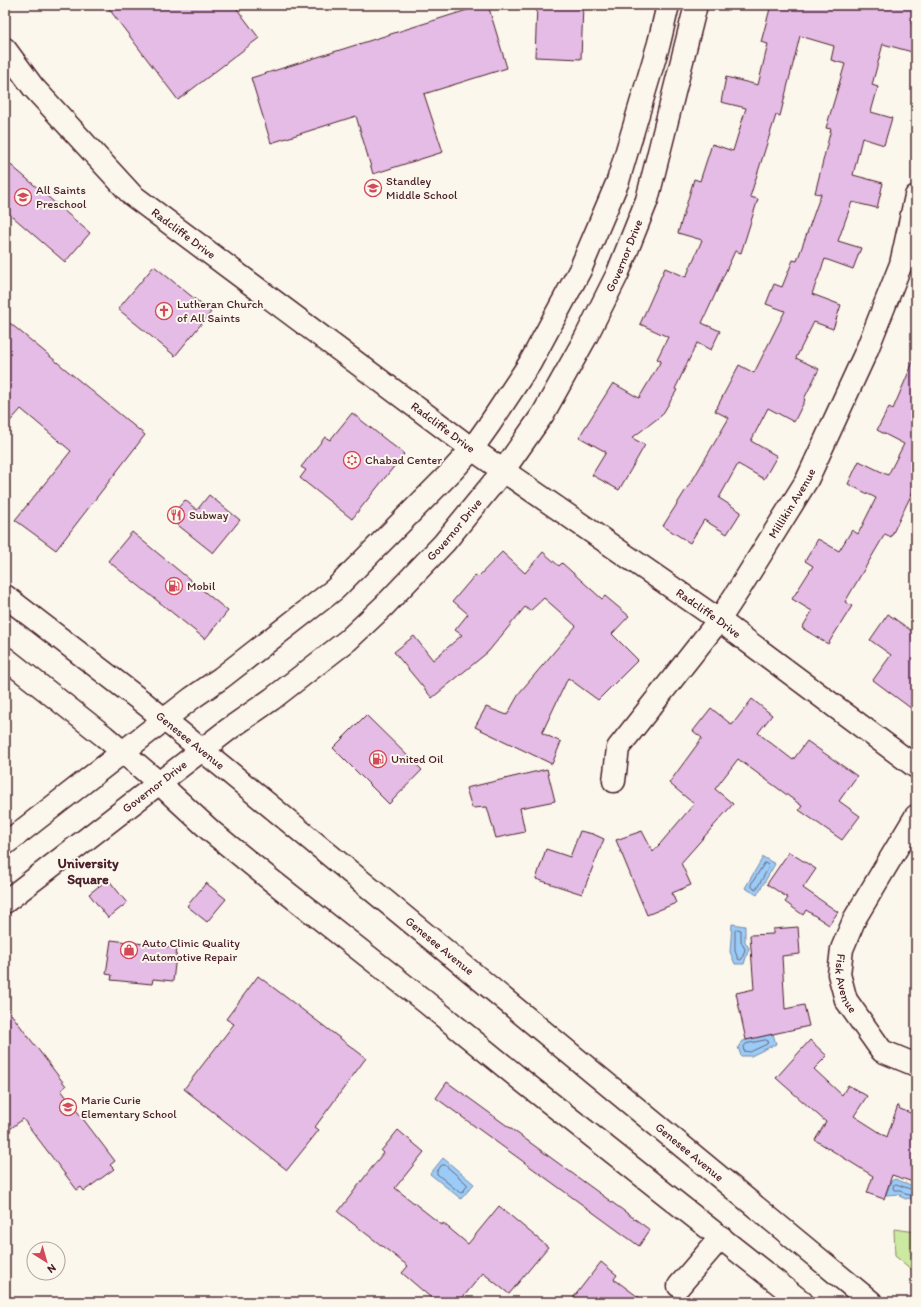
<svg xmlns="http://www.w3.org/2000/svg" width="921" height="1307" font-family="Itim,sans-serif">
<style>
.green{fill:#cbe9a0;stroke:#8a8466}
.water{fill:#9accf7;stroke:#7a87a5}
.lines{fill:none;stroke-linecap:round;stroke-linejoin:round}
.shore{stroke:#6a647d;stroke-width:1}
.building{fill:#e4bce5;stroke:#4a1f2b}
.street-casing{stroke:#4a1f2b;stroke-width:25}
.secondary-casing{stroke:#4a1f2b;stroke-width:25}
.primary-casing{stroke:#4a1f2b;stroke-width:25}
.street{stroke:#fbf7ec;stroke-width:22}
.secondary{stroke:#fbf7ec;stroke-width:22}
.primary{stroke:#fbf7ec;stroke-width:22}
.labels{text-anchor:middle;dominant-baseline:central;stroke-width:4;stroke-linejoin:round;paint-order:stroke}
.poi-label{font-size:12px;fill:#4a1f2b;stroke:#fbf7ec;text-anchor:start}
.street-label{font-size:12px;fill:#4a1f2b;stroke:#fbf7ec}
.quarter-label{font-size:14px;font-weight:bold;fill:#4a1f2b;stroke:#fbf7ec}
</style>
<rect width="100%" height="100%" fill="#fbf7ec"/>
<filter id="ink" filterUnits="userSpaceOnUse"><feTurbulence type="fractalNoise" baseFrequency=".025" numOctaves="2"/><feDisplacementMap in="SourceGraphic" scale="8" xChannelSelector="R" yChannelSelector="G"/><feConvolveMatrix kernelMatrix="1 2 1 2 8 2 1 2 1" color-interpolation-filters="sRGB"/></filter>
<g filter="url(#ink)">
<path class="green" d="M894,1229L916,1232V1273L895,1256Z"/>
<path class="water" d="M763,857L775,864L757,895L745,888Z
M732,924L745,926V942L749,948L744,964H735L730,952Z
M773,1034L776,1044L751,1056H741L738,1047L743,1041Z
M443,1158L474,1184L461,1199L430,1174Z
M895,1179L916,1187V1203L909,1198L906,1199L901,1197L900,1194L886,1195L891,1181Z"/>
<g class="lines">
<path class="shore" d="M765,863L768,865L769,867L757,888L754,889L752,887L751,885Z
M737,929L741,930V942L745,949L742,959L740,960L738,959L735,951V931Z
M766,1040L768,1041L767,1044L750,1052L744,1051L743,1048L746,1044Z
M442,1165H445L467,1184V1186L462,1193L459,1192L437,1174V1172Z
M916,1191L896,1184H894L893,1188L894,1190H901L905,1194L910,1195L916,1198"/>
</g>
<path class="building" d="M106,5H234L259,38L178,100Z
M483,5H488L507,68L424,94L443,152L373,174L356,116L271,143L251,78Z
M537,5H583L581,59L535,57Z
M771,5H915L911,24L916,26V35L912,52L883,44L872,85L878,87L871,112L892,118L884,145L862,138L853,175L883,183L877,208L852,202L838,241L861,248L853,269L825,259L812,294L841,305L833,329L814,322L796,358L819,369L804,399L805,400L794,422L768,408L751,441L777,456L764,479L738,464L719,498L741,512L727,534L704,520L690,543L663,526L692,480V481L729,418L715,411L739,365L754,373L785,311L766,304L774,284L782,287L793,260L797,261L821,194L815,193L831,129L826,128L845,64L831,60L834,46L800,36L780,116L776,115L750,197L758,199L741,253L735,251L702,323L720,331L711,350L697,343L675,389L677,390L662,415L632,438L645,445L619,490L592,475L606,452L579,437L613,383L639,398L661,361L657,359L668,337L640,324L665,268L686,277L702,240L678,233L694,179L700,181L712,144L733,151L746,108L721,102L726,77L758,85L768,44L761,42Z
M5,160L90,233L65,262L5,210Z
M154,266L211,312L175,356L118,309Z
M5,319L145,435L56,550L15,520L71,451L21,409L5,427Z
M916,355V485L891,537L885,534L845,602L852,606L828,644L802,628L812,611L792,599L813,566L805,561L818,539L839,551L852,530L858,534L876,498L848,484L859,461L888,475L904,444L877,430L889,407L893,409Z
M352,413L404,454L352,519L300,478L306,470L301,467L325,437L330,440Z
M209,495L240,520L213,553L169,518L185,500L197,510Z
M132,532L228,611L205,639L108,561Z
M502,552L525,573L543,552L559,566L562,563L602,599L605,596L629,616L612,634L638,660L598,700L568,678L542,733L561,742L552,764L475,727L486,707L507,715L520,692L576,626L544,598L530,611L525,607L488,652L432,698L394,652L414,636L433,660L462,635L455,630L468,614L453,601L475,575L478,577Z
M888,614L916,634V712L873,680L891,655L870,640Z
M752,699L772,715L758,733L793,760L807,741L857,776L839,801L860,816L842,840L799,810L802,806L738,759L715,789L733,804L681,863L691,885L672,893L676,903L647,915L616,840L642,831L653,852L694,804L669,783L702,738L693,731L711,708L732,725Z
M366,715L422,770L389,804L333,748Z
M547,769L555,801L520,808L525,832L496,838L487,807L472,808L466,788Z
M580,831L593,834L604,839L582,894L536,879L546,849L570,857Z
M789,852L816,869L803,888L838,912L829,925L806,910L803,915L785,902L788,898L767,884Z
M108,879L127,903L108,918L89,894Z
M206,883L226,899L207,922L187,906Z
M798,927L800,954L782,956L785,1009L804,1005L809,1026L746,1040L736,993L754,989L750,935L773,934V929Z
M111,940L177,948L173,981L153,979L152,984L111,980L112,975L106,974Z
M258,976L366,1058L315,1127L319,1130L287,1170L184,1089L234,1024L226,1019Z
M5,1006L66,1086L61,1090L115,1161L110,1165L114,1169L84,1191L81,1187L77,1190L23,1119L5,1133Z
M810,1040L827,1056L814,1069L842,1095L848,1085L867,1096L854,1116L887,1137L898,1105L900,1109L916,1115V1183L892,1175L884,1199L867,1193L873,1176L815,1140L826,1122L776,1078Z
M447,1082L650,1230L639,1246L436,1098Z
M398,1130L424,1152L395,1188L442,1225L443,1223L468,1244L499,1206L548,1247L509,1294L483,1273L459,1302H436L402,1273L408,1266L338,1212L383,1153L381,1151Z
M601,1262L617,1275L614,1279L645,1302H570Z"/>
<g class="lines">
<g class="street-casing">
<g id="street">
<path id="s1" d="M5,49L33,87L132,195L472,449L719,620L916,767"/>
<path id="s2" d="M614,781L618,748L719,620L738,591L807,480L866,352L901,264L916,196"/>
<path id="s3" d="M916,816L855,918L842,949L839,974L846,1000L882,1051L916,1065"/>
<path d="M679,1286L721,1237"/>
</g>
</g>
<g class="secondary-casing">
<g id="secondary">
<path d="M5,844L192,698L221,678L335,589L452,471L472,449L489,425L530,363L580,270L618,181L659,43L668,5"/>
<path id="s4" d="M5,902L159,783L229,729L272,699L348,640L384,606L444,543L503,471L543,414L586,337L617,275L647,200L696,5"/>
</g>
</g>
<g class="primary-casing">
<g id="primary">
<path id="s5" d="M5,596L144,703L229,772L871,1302"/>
<path d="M5,658L104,736L159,783L212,832L271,880L422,999L525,1083L802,1302"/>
</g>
</g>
<use href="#street" class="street"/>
<use href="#secondary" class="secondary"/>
<use href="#primary" class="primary"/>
</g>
</g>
<defs>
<g id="school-ring" transform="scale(0.9)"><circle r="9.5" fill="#fbf7ec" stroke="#d1495b" stroke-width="1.5"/><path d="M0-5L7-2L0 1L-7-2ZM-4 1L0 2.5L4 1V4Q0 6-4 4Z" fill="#d1495b"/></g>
<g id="church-ring" transform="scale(0.9)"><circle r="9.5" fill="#fbf7ec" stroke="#d1495b" stroke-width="1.5"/><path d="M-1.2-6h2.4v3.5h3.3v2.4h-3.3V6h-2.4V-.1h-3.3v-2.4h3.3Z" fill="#d1495b"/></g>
<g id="synagogue-ring" transform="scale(0.9)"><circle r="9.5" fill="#fbf7ec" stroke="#d1495b" stroke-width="1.5"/><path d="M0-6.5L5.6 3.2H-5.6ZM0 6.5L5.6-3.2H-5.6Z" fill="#d1495b"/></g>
<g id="restaurant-ring" transform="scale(0.9)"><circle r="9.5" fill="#fbf7ec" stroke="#d1495b" stroke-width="1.5"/><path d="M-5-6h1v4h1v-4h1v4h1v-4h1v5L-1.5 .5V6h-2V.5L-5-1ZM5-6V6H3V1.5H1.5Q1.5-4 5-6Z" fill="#d1495b"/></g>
<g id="fuel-ring" transform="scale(0.9)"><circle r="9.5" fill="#fbf7ec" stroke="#d1495b" stroke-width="1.5"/><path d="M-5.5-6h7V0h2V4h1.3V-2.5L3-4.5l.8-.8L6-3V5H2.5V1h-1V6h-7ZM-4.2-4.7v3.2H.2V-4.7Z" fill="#d1495b"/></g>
<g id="shop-ring" transform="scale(0.9)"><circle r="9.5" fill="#fbf7ec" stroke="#d1495b" stroke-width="1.5"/><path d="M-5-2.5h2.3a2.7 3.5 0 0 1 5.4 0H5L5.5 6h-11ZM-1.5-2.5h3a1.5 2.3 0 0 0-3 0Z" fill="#d1495b"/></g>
</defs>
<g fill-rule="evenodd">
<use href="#school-ring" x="373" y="188"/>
<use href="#school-ring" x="23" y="197"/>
<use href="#church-ring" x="164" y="311"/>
<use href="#synagogue-ring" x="352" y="460"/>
<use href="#restaurant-ring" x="176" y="515"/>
<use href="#fuel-ring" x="174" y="586"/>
<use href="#fuel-ring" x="378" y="759"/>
<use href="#shop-ring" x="129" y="950"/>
<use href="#school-ring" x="68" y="1107"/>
</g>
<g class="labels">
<g class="poi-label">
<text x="386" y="181">Standley<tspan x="386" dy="14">Middle School</tspan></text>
<text x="36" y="190">All Saints<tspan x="36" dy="14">Preschool</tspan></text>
<text x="177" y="304">Lutheran Church<tspan x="177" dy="14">of All Saints</tspan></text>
<text x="365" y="460">Chabad Center</text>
<text x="189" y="515">Subway</text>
<text x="187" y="586">Mobil</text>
<text x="391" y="759">United Oil</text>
<text x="142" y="943">Auto Clinic Quality<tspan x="142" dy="14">Automotive Repair</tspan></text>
<text x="81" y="1100">Marie Curie<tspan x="81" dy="14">Elementary School</tspan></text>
</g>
<g class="street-label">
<text stroke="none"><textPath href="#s1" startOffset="258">Radcliffe Drive</textPath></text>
<text stroke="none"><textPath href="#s4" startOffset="909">Governor Drive</textPath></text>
<text stroke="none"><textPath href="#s1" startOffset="582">Radcliffe Drive</textPath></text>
<text stroke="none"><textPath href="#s2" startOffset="334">Millikin Avenue</textPath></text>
<text stroke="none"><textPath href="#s4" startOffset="585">Governor Drive</textPath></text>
<text stroke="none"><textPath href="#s1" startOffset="906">Radcliffe Drive</textPath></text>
<text stroke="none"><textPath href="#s5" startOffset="235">Genesee Avenue</textPath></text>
<text stroke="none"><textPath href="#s4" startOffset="189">Governor Drive</textPath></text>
<text stroke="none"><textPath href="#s5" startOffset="558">Genesee Avenue</textPath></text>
<text stroke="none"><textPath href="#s3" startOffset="188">Fisk Avenue</textPath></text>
<text stroke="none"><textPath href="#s5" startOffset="882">Genesee Avenue</textPath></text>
</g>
<g class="quarter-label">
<text x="88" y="863">University<tspan x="88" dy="16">Square</tspan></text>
</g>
</g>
<rect width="921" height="1307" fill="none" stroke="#fbf7ec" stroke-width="20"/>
<rect x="10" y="10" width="901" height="1287" fill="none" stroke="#4a1f2b" stroke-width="1.5" filter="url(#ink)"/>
<g transform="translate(46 1261) rotate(143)"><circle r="19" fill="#fbf7ec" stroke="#b4a19f"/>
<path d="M0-3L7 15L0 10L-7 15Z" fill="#d1495b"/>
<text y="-6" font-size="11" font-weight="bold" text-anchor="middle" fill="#4a1f2b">N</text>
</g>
</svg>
